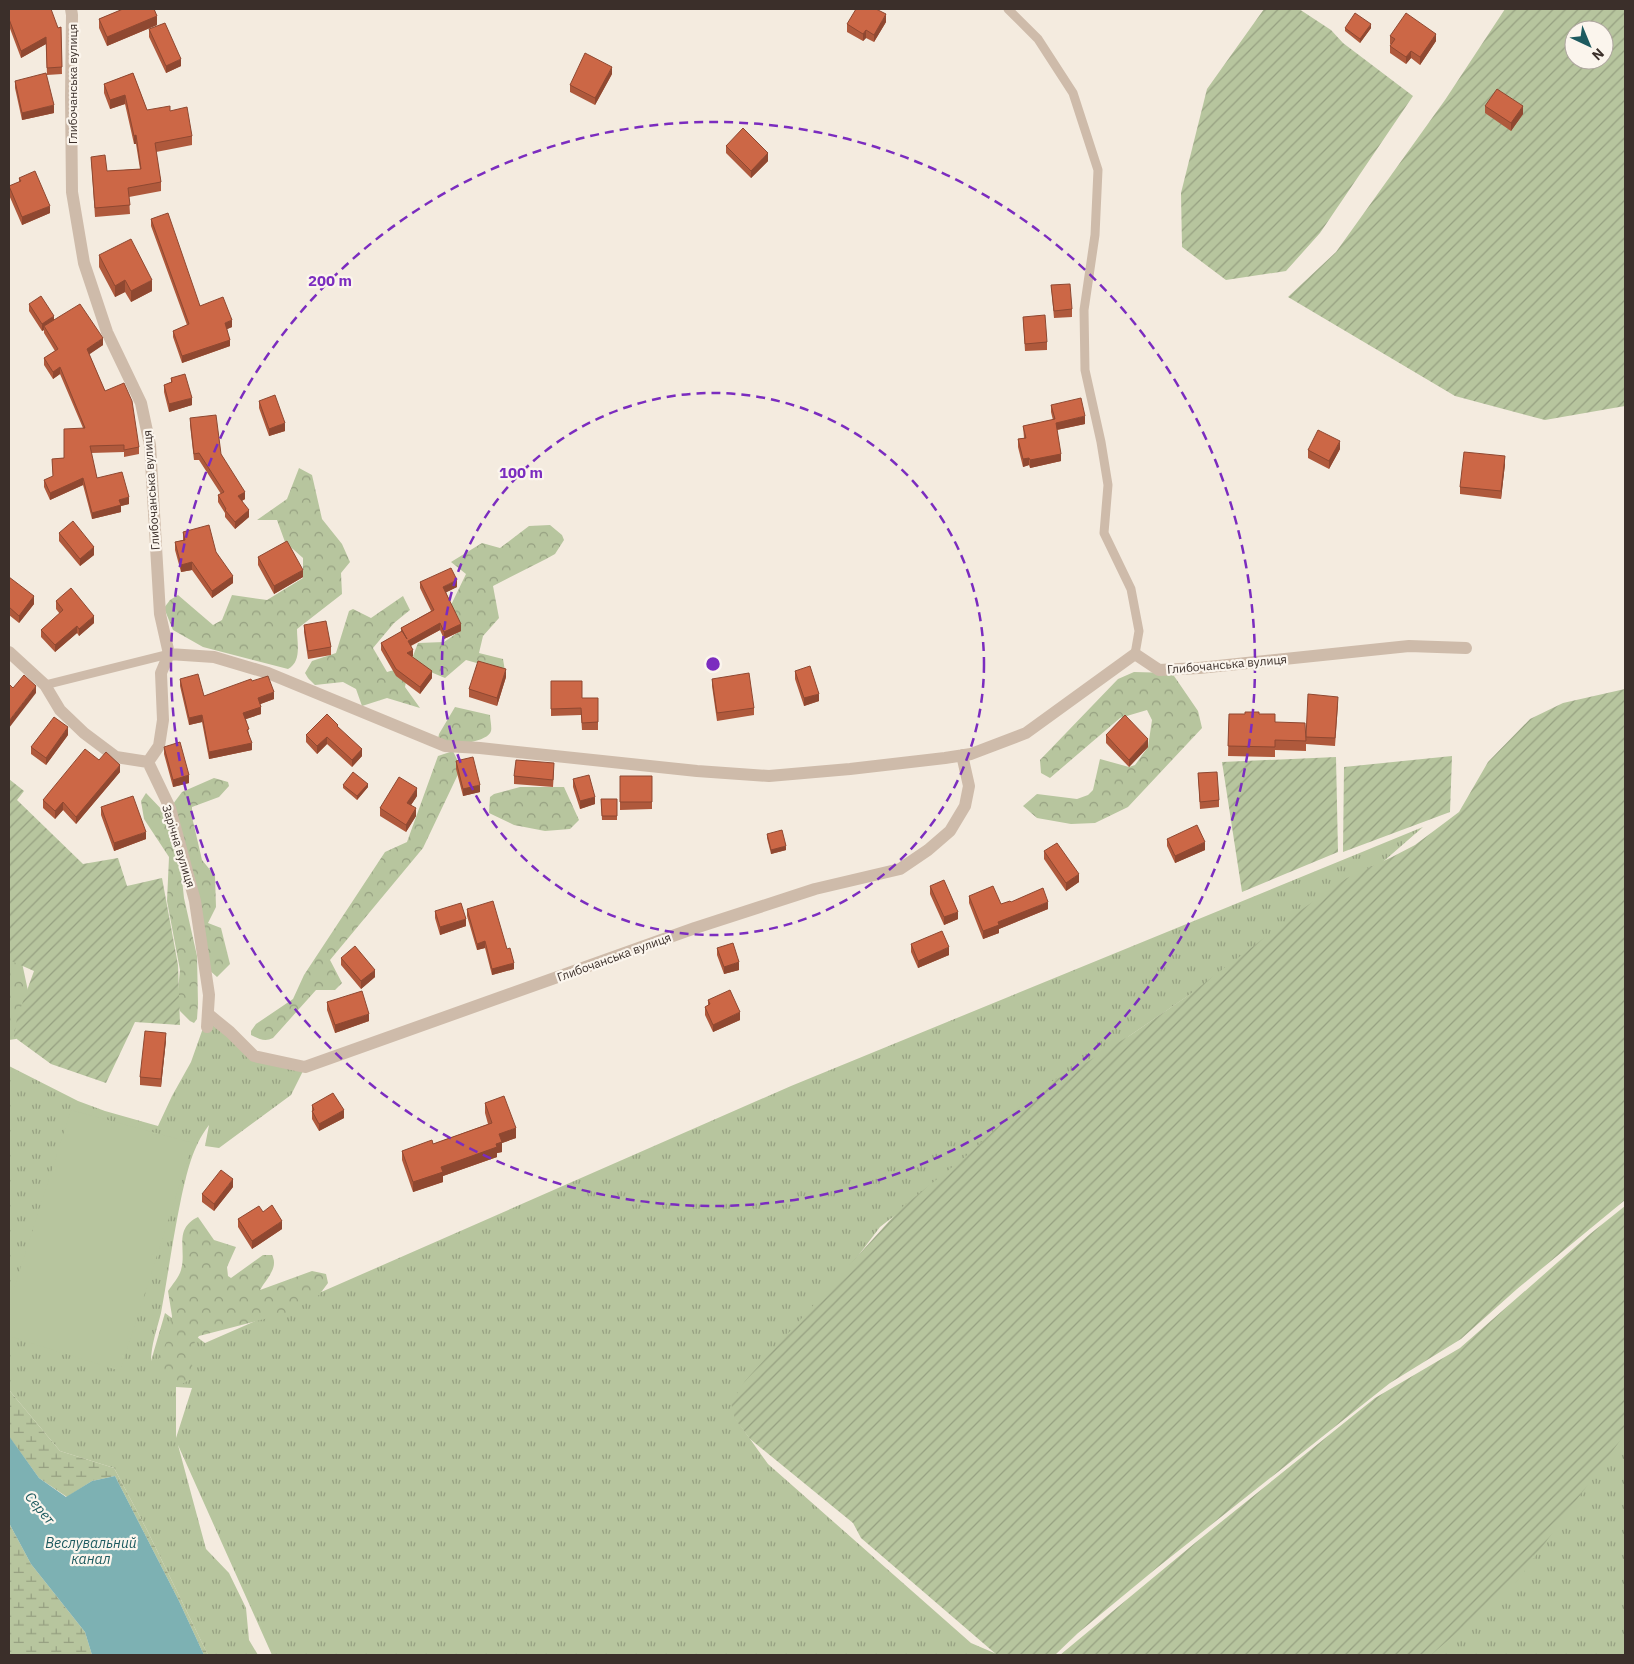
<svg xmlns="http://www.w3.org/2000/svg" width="1634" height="1664" font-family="'IBM Plex Sans',sans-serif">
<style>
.grass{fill:url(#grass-tufts);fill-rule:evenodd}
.forest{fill:url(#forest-crowns)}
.wetland{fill:url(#wetland-marsh)}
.garden{fill:url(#garden-furrows);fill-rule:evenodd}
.pitch{fill:#b7c59e}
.water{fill:#7db1b3}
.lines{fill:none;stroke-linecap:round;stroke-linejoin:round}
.lane{stroke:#cebbaa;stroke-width:9}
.street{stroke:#cebbaa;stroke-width:12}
.wall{fill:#af593c}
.shaded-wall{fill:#8f4831}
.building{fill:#cc6746;stroke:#8f4831}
.ring{fill:none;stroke:#7b2cbf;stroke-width:2.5;stroke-dasharray:9 6}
.labels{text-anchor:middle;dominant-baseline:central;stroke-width:4.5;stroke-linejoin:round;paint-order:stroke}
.street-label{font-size:12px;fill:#3b2f2a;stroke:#fbf5ed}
.water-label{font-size:14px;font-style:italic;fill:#1d5a5f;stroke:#fbf5ed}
.centre{fill:#7b2cbf;stroke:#fbf5ed;stroke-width:2.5}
.ring-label{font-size:15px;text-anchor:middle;font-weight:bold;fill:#7b2cbf;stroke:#fbf5ed;stroke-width:4.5;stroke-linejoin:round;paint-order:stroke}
</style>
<defs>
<pattern id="grass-tufts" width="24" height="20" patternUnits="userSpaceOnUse" patternTransform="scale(1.25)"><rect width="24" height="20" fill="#b7c59e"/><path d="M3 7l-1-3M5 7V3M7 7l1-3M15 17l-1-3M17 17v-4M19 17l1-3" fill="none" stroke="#96a081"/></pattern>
<pattern id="forest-crowns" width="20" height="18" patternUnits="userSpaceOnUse" patternTransform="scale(1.25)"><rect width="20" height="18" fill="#b7c59e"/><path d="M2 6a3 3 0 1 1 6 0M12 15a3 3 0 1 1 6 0" fill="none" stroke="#96a081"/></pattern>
<pattern id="wetland-marsh" width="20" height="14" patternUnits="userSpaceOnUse" patternTransform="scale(1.25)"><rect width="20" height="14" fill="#b7c59e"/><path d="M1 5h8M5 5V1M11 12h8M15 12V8" fill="none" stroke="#96a081"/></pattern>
<pattern id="garden-furrows" width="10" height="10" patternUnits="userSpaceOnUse" patternTransform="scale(1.25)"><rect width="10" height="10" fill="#b7c59e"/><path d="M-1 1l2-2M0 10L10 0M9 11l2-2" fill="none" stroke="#96a081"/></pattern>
</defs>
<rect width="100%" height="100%" fill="#f4ebdf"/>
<path class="grass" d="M1423,827L1377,867L1094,1060L880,1227L735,1418L768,1464L971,1643L999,1655H272L178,1445L206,1549L229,1573L246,1608L249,1640L258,1655H208L147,1530L114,1468L60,1451L9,1390V1066L78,1101L105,1111L158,1126L172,1096L191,1062L208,1014L254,1056L305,1067L291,1095L219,1148L205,1146L209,1125C192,1147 187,1173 181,1199C173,1237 168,1275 161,1313C157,1329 151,1345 151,1361L165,1313L205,1343L791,1086ZM176,1387L192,1388L176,1438Z
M1625,1419V1655H1423Z"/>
<path class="forest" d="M299,468L312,475L322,519L342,544L350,562L341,573L342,594L297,629C297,643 302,662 288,669L203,647L173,630L164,608L170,600L178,595L213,625L222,620L232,595L267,600L303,578V558L285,542L277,520H257L287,499Z
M550,525L562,535L564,540L555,554L546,559L493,586L499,618L483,636L479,653L503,659L505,671L466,660L445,678L414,665L413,656L418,643L444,642L460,631L451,605L466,574L451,562L482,543L500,548L529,526Z
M403,596L410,610L394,623L373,648L387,672L409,666L405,687L420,708L387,698L362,706L356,689L343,682L315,685L308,678L305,673L312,661L336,653L349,611L353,609L371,618Z
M1134,672L1172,673L1198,711L1202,728L1128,807L1095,823L1071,824L1037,818L1023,806L1037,794L1077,799L1088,795L1093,790L1100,759L1129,767L1135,765L1148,747L1152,720L1147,710L1120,718L1050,778L1041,773L1040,760L1118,679Z
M455,707L490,715C490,719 492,727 491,731C488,742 455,745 445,746L438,739L439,734Z
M453,751L461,768L423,848L330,960L342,983L335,990H316L273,1038C265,1042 259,1039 251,1035V1031L256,1024L293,999L304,975L385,852L407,842L438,756Z
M214,778L228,782L229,786L219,797L192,807V817L202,860L215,876L216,907L208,923L221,928L230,964L217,977L207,968L170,808L182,792Z
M520,787H564L579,820L570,829L545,831L514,825L489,813L490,797L494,794Z
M146,793L166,814L180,861L184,898L197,956L198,1004L197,1019L194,1023L190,1021L180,1011L177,1002L180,970L167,901L169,857L144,819L141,801Z
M9,957L21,958L31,1005L16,1039L9,1040Z
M198,1217L214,1240L236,1247L227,1267L228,1276L231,1278L263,1255H272C279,1268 266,1279 260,1290L312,1271L326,1274L328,1283L319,1295L291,1312L199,1336L191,1348L193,1378L176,1387L163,1379L155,1368L170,1333L172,1316L168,1291C172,1285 179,1277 181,1270C187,1250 173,1229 198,1217Z"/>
<path class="wetland" d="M9,1390L60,1451L114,1468L147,1530L208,1655H204L179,1601L115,1476L92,1481L67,1497L39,1478L10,1438Z
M9,1523L31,1564L85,1632L92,1655H9Z"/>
<path class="garden" d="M1264,9H1299L1331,30L1343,43L1413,96L1320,233L1286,271L1226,280L1182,247L1181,193L1207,89Z
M1505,9H1625V406L1545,420L1455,396L1288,297L1336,252L1445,100ZM1574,30H1604V60H1574Z
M1625,689V1200L1517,1289L1461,1339L1390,1383L1158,1567L1078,1633L1055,1655H997L861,1538L853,1523L750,1439L735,1419L731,1403L745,1381L901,1208L966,1156L1044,1085L1071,1072L1132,1034L1186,997L1301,910L1347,878L1392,857L1415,845L1459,812L1488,762L1530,719L1563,703Z
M1452,756L1450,812L1343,852L1344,767Z
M1336,757L1338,852L1242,892L1222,762Z
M9,779L24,791L17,800L83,864L118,858L127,886L162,878L178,965L180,1025L135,1022L106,1083L51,1064L14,1037L17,1018L34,971L9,960Z
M1625,1206V1434L1518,1580L1431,1655H1060L1195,1543L1375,1398L1460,1348L1590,1234Z"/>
<path class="pitch" d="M71,1110L193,1143L120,1371L9,1336V1304Z"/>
<path class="water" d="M9,1436L39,1478L66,1497L92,1481L115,1476L179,1601L204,1655H92L85,1632L31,1564L9,1523Z"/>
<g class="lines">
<path class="lane" d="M1008,9L1038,39L1073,93L1098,170L1095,235L1084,310L1085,370L1101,442L1108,485L1104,533L1131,589L1139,631L1135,654
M45,685L169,654"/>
<path class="street" d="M71,9L72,15L71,97L72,192L84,263L107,332L141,403L150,445L160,614L169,654L161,673L163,720L159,746L148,762
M9,652L45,685L60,710L84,733L116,757L148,762L170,808L195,901L209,995L207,1027
M169,654L214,657L268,673L445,746L480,748L697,771L769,776L850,769L945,758L971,754L1026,733L1135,654L1159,670L1199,668L1409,646L1466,648
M208,1014L230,1032L254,1056L305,1067L695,928L815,889L900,869L928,850L950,831L965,806L969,786L962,755"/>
</g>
<path class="wall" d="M9,9L58,28L61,27L62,74L47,75L46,44L21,58L9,26Z
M120,9H154L157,25L107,46L99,28V19L121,10Z
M886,22L874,42L866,38L863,41L847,32V24Z
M1345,28H1371L1360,43L1345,31Z
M149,29L181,66L166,73L149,37Z
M1390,36L1436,41L1420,65L1411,58L1406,64L1390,53V46L1391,45L1390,44Z
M133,73L147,110L170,111L192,136V145L156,152L161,182V191L129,197L130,214L95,217L91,157L107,171L140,169L136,144H134L125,104L110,109L104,93V84Z
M612,74L595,105L570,92V85Z
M15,81L54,113L22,120L15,88Z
M1485,106L1523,114L1511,131L1485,113Z
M726,146L768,161L751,178L726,153Z
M19,178L50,213L22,225L9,195V186L19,182Z
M151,219L200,306L232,327L227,329L230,346L182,363L173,337V331L187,325L151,226Z
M99,255L152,291L131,302L125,292L115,297L99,267Z
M1051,285L1072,309V317L1054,318Z
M29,304L54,320L103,345L89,354L105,391L139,447V454L124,457V452L91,453L97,478L129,504L121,506V512L92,519L83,485L50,500L44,487V480L53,477L52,459L64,458L83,428L60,374L53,379L44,365V358L55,351L44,333V330L42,331L29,311Z
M1023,317L1047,342V350L1025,351Z
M171,378L192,405L169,412L164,392V385L171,382Z
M259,401L285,431L269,436L259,408Z
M1051,405L1085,424L1057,430L1061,461L1030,468L1029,465L1023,467L1018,447V439L1024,438L1023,426L1053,420L1051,412Z
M190,418L221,454L245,499L242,501L249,517L235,529L225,517V513L218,502V495L221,494L199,460H194L190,425Z
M1340,449L1329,469L1308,458V450Z
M1505,464L1501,499L1460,494V487Z
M183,532L216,552L233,583L212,598L192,570L181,572L175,550V542L183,540Z
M59,533L94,555L80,566L59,541Z
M258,557L303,577L274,594L258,565Z
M9,577L34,604L19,623L9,615Z
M420,582L457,587L446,592L461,631L444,639L440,630L411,646L413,656L412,657L432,678L420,694L396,676L381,650V643L401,632V628L431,611L420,588Z
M56,601L94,623L79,636L77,633L55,652L41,637V630L60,614L56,609Z
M304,625L331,647V655L308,659L304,632Z
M795,671L819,701L804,706L795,679Z
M506,677L497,706L469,697V689Z
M180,679L204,696L252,681L274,699L260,704L261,714L246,719L252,750L209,759L202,722L189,725L180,686Z
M712,679L754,708V715L717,721L712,686Z
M551,681L582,698H598V730H582L581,715L551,716Z
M1338,705L1335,746L1306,744V751L1275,750V757L1228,756L1229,714H1259L1306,737Z
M338,727L362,756L352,767L327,744L317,754L306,742V735Z
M68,735L46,765L31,754V747Z
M1106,735L1148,747L1129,767L1106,743Z
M164,747L189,783L173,787L164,754Z
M99,760L120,772L76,824L63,810L55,819L43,808V800Z
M456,761L480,792L463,796L456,769Z
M554,771L553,787L514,784V776Z
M1198,773L1219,800V807L1200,809Z
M620,776H652V809L620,810Z
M573,779L595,804L580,809L573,787Z
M343,785L368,787L357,800L343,788Z
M417,796L411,805L416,816L406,832L380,816V808Z
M601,799H617V820H602Z
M101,807L146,839L114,851L101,815Z
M767,834L786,850L771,854L767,838Z
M1167,839L1205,850L1175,863L1167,846Z
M1044,851L1079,882L1066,891L1044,859Z
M930,886L958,919L944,925L930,894Z
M969,896L1001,904L1011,902L1048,909L999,929V933L983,939L969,903Z
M467,909L514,969L492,975L485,948L477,950L467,916Z
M435,911L466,926L440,935L435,918Z
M911,944L949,955L918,968L911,952Z
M717,948L739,970L724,974L717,955Z
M341,958L375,977L361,989L341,965Z
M708,1000L740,1020L713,1032L705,1015V1007L708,1005Z
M327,1002L369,1021L335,1033L327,1010Z
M166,1040L161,1087L140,1085V1077Z
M485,1103L516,1138L502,1143V1152L497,1153V1157L443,1176V1182L413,1192L402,1160V1151L433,1144L488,1124L485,1113Z
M312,1105L344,1118L319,1131L312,1119Z
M233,1187L214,1211L202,1202V1194Z
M263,1212L282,1229L252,1249L238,1227V1219Z"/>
<path class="shaded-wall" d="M886,14V22L874,42V35Z
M157,16V25L107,46V37Z
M1371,24V28L1360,43V39Z
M866,30V38L863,41V34Z
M1436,34V41L1420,65V57Z
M46,37V44L21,58V51Z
M1411,51V58L1406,64V57Z
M181,59V66L166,73V66Z
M612,67V74L595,105V98Z
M125,95V104L110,109V100Z
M54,105V113L22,120V113Z
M1523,106V114L1511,131V123Z
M136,135V144H134V136Z
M768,153V161L751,178V171Z
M50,206V213L22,225V217Z
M125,280V292L115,297V286Z
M152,280V291L131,302V291Z
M54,316V324L44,326V330L42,331V324Z
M232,320V327L225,330V323Z
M103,338V345L87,356V349Z
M230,340V346L182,363V356Z
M60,367V374L53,379V372Z
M192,398V405L169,412V404Z
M1085,416V424L1056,430V423Z
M285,423V431L269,436V429Z
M1340,441V449L1329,469V461Z
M1061,454V461L1030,468V460Z
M1505,456V464L1501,499V491Z
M1029,458V465L1023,467V459Z
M83,478V485L50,500V493Z
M245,492V499L238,503V496Z
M129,497V504L121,506V512L92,519V513L119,500Z
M249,510V517L235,529V522Z
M94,547V555L80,566V559Z
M192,562V570L181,572V565Z
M303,570V577L274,594V586Z
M233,576V583L212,598V591Z
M457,580V587L443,594V587Z
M34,596V604L19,623V616Z
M94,616V623L79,636V629Z
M440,623V630L408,647V641Z
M461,624V631L444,639V632Z
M77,626V633L55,652V645Z
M413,650V656L407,660V653Z
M506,669V677L497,706V698Z
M432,671V678L420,694V687Z
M36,686V693L9,728V721Z
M274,692V699L258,705V698Z
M819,694V701L804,706V698Z
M261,707V714L243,720V713Z
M202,715V722L189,725V718Z
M68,727V735L46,765V758Z
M327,737V744L317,754V746Z
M1148,739V747L1129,767V760Z
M252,743V750L209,759V752Z
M362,749V756L352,767V760Z
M120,765V772L76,824V817Z
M189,775V783L173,787V780Z
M368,784V787L357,800V796Z
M480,785V792L463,796V789Z
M417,788V796L407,811V803Z
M595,797V804L580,809V801Z
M63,802V810L55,819V811Z
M416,808V816L406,832V825Z
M146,832V839L114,851V843Z
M1205,842V850L1175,863V856Z
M786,846V850L771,854V850Z
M1079,874V882L1066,891V883Z
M1048,902V909L999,929V933L983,939V931L998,922Z
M958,912V919L944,925V917Z
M466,919V926L440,935V927Z
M485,941V948L477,950V944Z
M949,947V955L918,968V961Z
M739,962V970L724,974V967Z
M514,963V969L492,975V969Z
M375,970V977L361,989V981Z
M740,1012V1020L713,1032V1025Z
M369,1014V1021L335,1033V1025Z
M166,1033V1040L161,1087V1079Z
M344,1110V1118L319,1131V1124Z
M516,1128V1138L502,1143V1152L497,1153V1157L443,1176V1182L413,1192V1182L441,1167L496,1144L499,1134Z
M233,1179V1187L214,1211V1204Z
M282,1221V1229L252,1249V1241Z"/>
<path class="building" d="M9,9H51L58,28L61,27L62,67L47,68L46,37L21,51L9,19Z
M123,9H154L157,16L107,37L99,19Z
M856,9H876L886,14L874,35L866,30L863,34L847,24Z
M1355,13L1371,24L1360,39L1345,28Z
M1406,13L1436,34L1420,57L1411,51L1406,57L1390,46L1395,39L1390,36Z
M165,23L181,59L166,66L149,29Z
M585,53L612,67L595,98L570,85Z
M46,73L54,105L22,113L15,81Z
M133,73L147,110L170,106V111L187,107L192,136L155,143L161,182L128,188L130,205L95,208L91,157L105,155L107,171L141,169L136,135L134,136L125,95L110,100L104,84Z
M1497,89L1523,106L1511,123L1485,106Z
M743,128L768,153L751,171L726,146Z
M35,171L50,206L22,217L9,186L21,181L19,178Z
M168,213L200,306L223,297L232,320L225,323L230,340L182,356L173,331L189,324L151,219Z
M131,239L152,280L131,291L125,280L115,286L99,255Z
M1070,284L1072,309L1054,311L1051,285Z
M41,296L54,316L42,324L29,304Z
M80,304L103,338L87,349L105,391L124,383L132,401L139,447L124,450V445L90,446L97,478L122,472L129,497L119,500L121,505L92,513L83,478L50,493L44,480L53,476L52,459L64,458V429L85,428L60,367L53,372L44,358L58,349L44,326Z
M1045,315L1047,342L1025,344L1023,317Z
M185,374L192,398L169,404L164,385L172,382L171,378Z
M275,395L285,423L269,429L259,401Z
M1081,398L1085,416L1056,423L1061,454L1030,460L1029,458L1023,459L1018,439L1026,438L1023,426L1055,419L1051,405Z
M216,415L221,454L245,492L238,496L249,510L235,522L225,510L226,509L218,495L224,492L199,453L194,454L190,418Z
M1318,430L1340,441L1329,461L1308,450Z
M1464,452L1505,456L1501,491L1460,487Z
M73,521L94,547L80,559L59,533Z
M209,525L216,552L233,576L212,591L192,562L181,565L175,542L185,540L183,532Z
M287,541L303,570L274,586L258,557Z
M451,568L457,580L443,587L461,624L444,632L440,623L408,641L413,650L407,653L432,671L420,687L396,669L381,643L402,631L407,639L401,628L434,610L420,582Z
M9,577L34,596L19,616L9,607Z
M71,588L94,616L79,629L77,626L55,645L41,630L63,610L56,601Z
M326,621L331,647L308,651L304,625Z
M478,661L506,669L497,698L469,689Z
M810,666L819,694L804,698L795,671Z
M749,673L754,708L717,713L712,679Z
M198,674L204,696L251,679L252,681L268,676L274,692L258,698L261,707L243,713L249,729L247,730L252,743L209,752L202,715L189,718L180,679Z
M24,675L36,686L9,721V684L13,688Z
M551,681H582V698H598V722L582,723L581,708L551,709Z
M1308,694L1338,697L1335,738L1306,737Z
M1245,712H1259V714H1275V722L1305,723L1306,741L1275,740V747L1228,746L1229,714H1245Z
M327,714L338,725L337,726L362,749L352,760L327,737L317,746L306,735Z
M1125,715L1148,739L1129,760L1106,735Z
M54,717L68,727L46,758L31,747Z
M180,742L189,775L173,780L164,747Z
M85,749L99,760L106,752L120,765L76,817L63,802L55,811L43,800Z
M473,757L480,785L463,789L456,761Z
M516,760L554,763L553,780L514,776Z
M353,772L368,784L357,796L343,785Z
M1217,772L1219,800L1200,802L1198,773Z
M589,775L595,797L580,801L573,779Z
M620,776H652V802H620Z
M399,777L417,788L407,803L416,808L406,825L380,808Z
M133,796L146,832L114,843L101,807Z
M601,799H617V816H602Z
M1197,825L1205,842L1175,856L1167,839Z
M782,830L786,846L771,850L767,834Z
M1057,843L1079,874L1066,883L1044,851Z
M944,880L958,912L944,917L930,886Z
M993,886L1001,904L1010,901L1011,902L1043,888L1048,902L998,922L999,925L983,931L969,896Z
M493,901L507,949L510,948L514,963L492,969L485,941L477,944L467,909Z
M461,903L466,919L440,927L435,911Z
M942,931L949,947L918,961L911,944Z
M733,943L739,962L724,967L717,948Z
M355,946L375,970L361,981L341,958Z
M730,990L740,1012L713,1025L705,1007L710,1004L708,1000Z
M362,991L369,1014L335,1025L327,1002Z
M145,1031L166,1033L161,1079L140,1077Z
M333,1093L344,1110L319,1124L312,1111L314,1110L312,1105Z
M504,1096L516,1128L499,1134L502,1142L496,1144L497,1147L441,1167L443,1172L413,1182L402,1151L432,1140L433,1144L492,1123L485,1103Z
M221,1170L233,1179L214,1204L202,1194Z
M272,1205L282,1221L252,1241L238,1219L259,1206L263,1212Z"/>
<g class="ring">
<circle cx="713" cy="664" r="271"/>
<circle cx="713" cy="664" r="542"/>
</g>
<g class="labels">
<g class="street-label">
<text transform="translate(72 84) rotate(-90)">Глибочанська вулиця</text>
<text transform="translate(151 490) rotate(-94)">Глибочанська вулиця</text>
<text transform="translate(1227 664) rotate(-5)">Глибочанська вулиця</text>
<text transform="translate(179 846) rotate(73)">Зарічна вулиця</text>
<text transform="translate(614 957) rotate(-20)">Глибочанська вулиця</text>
</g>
<g class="water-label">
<text transform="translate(40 1508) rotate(50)">Серет</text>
<text x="91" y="1543">Веслувальний<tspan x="91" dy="16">канал</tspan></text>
</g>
</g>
<circle cx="713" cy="664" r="8" class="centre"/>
<g class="ring-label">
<text x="330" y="286">200 m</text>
<text x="521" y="478">100 m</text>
</g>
<rect width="1634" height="1664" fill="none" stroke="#3b2f2a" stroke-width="20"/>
<g transform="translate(1589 45) rotate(136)"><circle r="24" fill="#fbf5ed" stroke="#aea69f"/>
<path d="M0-4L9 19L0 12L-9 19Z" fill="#1d5a5f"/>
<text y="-8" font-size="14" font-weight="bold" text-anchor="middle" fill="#3b2f2a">N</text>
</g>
</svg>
